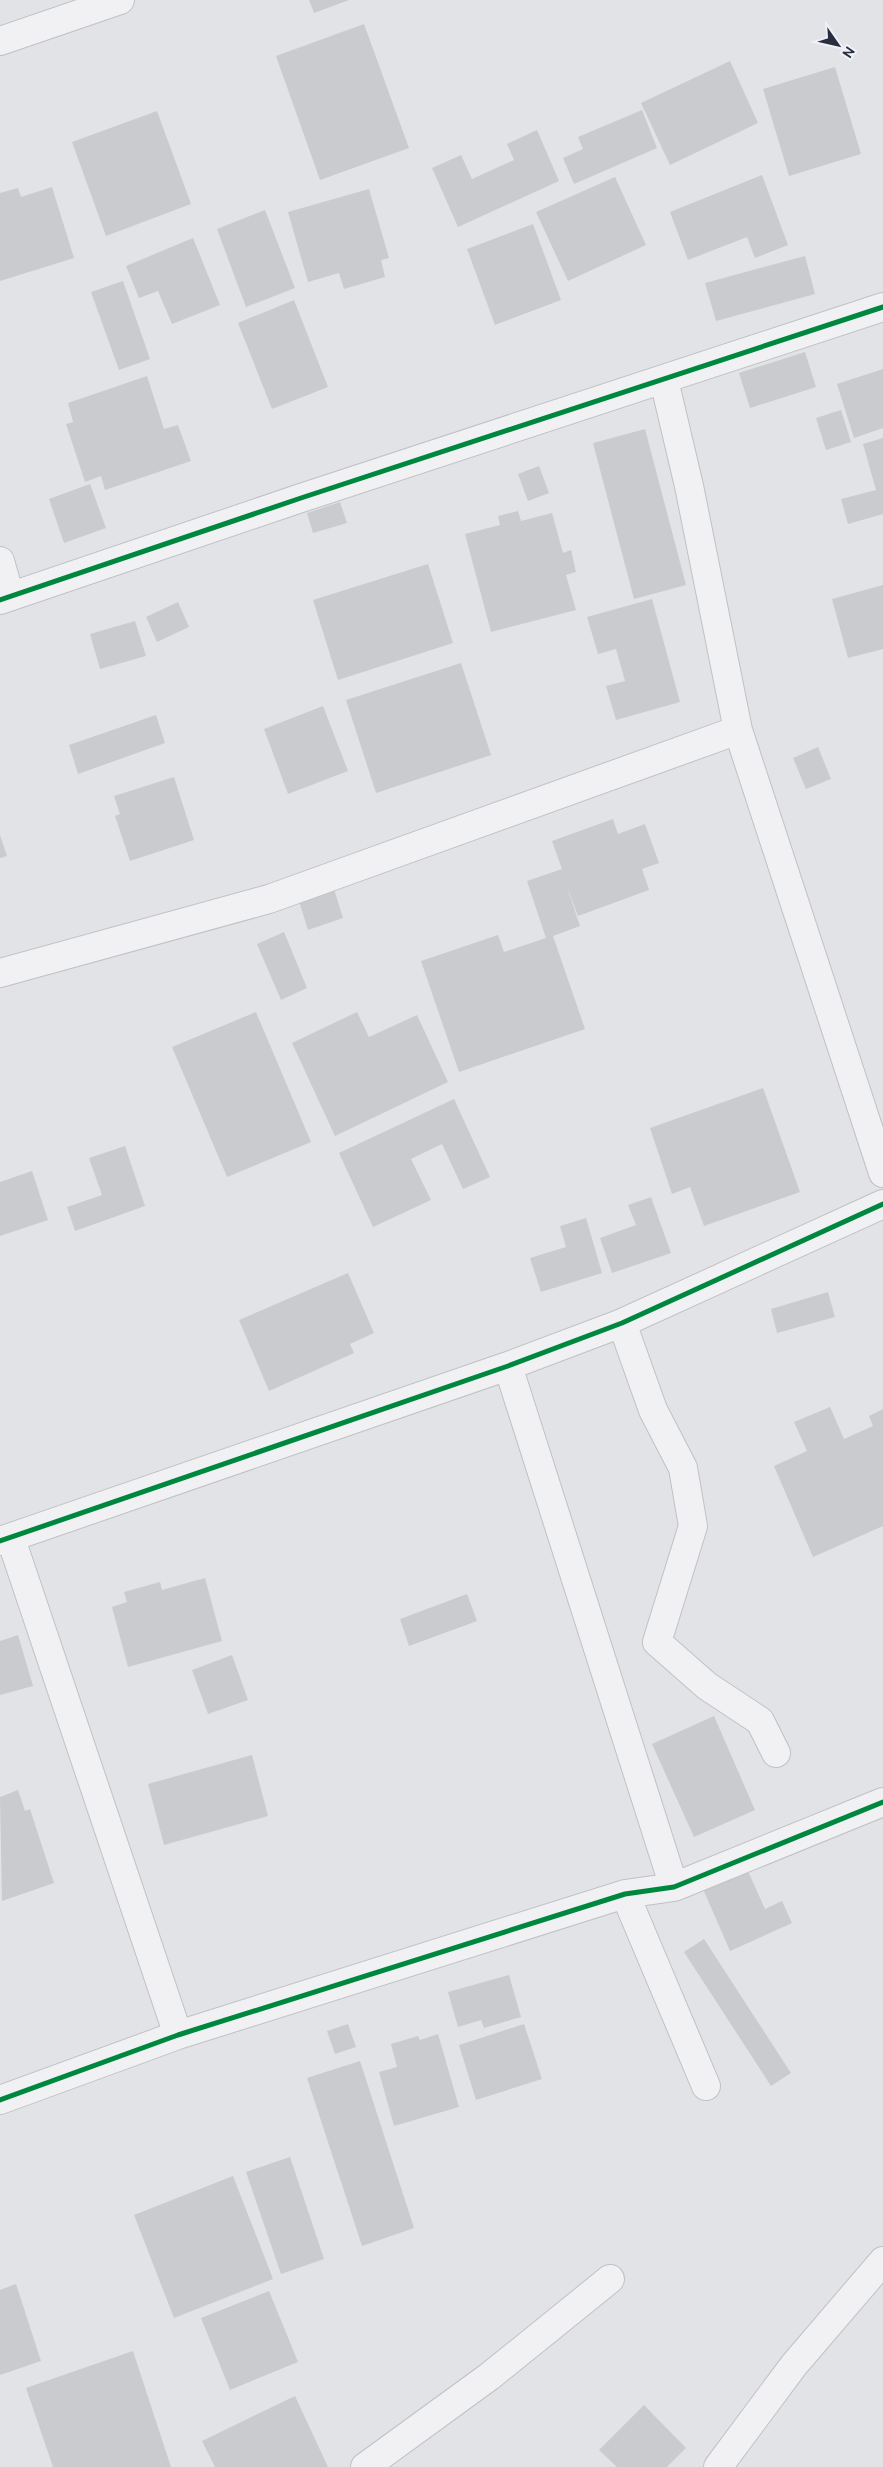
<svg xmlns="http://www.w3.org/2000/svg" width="883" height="2467" font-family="Ubuntu,sans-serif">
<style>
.building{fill:#c9cbcf}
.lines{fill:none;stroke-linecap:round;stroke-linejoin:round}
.minor-casing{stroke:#bfc1c5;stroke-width:30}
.minor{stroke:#f1f1f3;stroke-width:28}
.cycleway-casing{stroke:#eff1f6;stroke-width:8}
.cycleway{stroke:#00873e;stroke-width:5}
</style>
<rect width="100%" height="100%" fill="#e1e3e7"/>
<path class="building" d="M309,0H349L314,13Z
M364,24L409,148L320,180L276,56Z
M730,61L758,123L670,165L641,103Z
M835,67L861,154L789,176L763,89Z
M642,110L657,148L574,184L563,158L583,149L578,137Z
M157,111L191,204L106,236L72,142Z
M537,130L559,181L458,227L432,168L461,155L472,179L514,160L507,144Z
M762,175L788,245L755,258L747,237L688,260L670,212Z
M615,177L646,245L568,281L536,212Z
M52,187L74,258L0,281V193L18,188L21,197Z
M369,189L389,258L381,260L385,277L344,289L339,273L308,282L288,212Z
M265,210L295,288L246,307L217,229Z
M533,224L561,300L495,325L467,249Z
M193,238L220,305L172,324L158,291L139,298L126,266Z
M805,256L815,294L716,321L705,283Z
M123,281L150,359L119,370L91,292Z
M294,300L328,387L272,409L238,323Z
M805,352L816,387L750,408L739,373Z
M883,369V428L854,438L837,384Z
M147,376L164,429L178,425L191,461L105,490L101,476L85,482L66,424L73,422L68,403Z
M841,410L851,442L826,450L816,418Z
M645,429L686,585L634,599L593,443Z
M883,438V514L848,524L841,499L876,490L863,444Z
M539,466L549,493L528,501L518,474Z
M90,484L106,528L64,543L49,499Z
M340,502L347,523L313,533L307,513Z
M518,511L521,521L552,513L563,553L571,550L576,572L566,575L576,610L491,632L465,534L500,525L498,516Z
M428,564L453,643L338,680L313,600Z
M883,585V649L848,658L832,599Z
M652,599L680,702L616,720L606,686L625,681L616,649L598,654L587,617Z
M178,602L189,627L157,642L146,617Z
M135,621L146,656L100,669L90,634Z
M461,663L491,755L376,793L346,700Z
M323,706L348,771L288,794L264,729Z
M156,715L165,743L78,774L69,745Z
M818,747L831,779L806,789L793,758Z
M174,777L194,840L130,861L115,816L120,814L114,796Z
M613,819L618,834L645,824L659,863L642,869L649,890L578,916L566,884L580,926L553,936L585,1029L459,1072L421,961L498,935L504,952L546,938L527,881L562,869L552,841Z
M0,835L7,856L0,858Z
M333,886L343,918L308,930L298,898Z
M284,932L307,988L281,1000L257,944Z
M256,1012L311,1142L227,1177L172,1047Z
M357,1012L369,1037L417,1015L448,1082L335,1136L292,1043Z
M763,1088L800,1192L704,1226L690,1187L672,1194L650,1128Z
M454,1099L490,1177L463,1189L442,1144L411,1159L431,1200L373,1227L339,1153Z
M125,1146L145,1206L75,1231L67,1207L102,1195L89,1158Z
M32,1171L48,1220L0,1236V1182Z
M651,1197L671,1253L612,1273L600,1238L636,1225L628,1205Z
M586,1218L602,1273L541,1292L530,1258L566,1247L560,1226Z
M348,1273L374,1333L350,1344L354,1353L269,1391L239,1320Z
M828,1292L835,1317L777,1333L771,1309Z
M830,1407L844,1439L873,1426L869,1416L883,1409V1526L813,1557L774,1466L807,1451L794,1422Z
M205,1578L222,1641L128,1667L112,1607L127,1602L124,1592L160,1582L162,1590Z
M467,1594L477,1621L409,1646L400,1619Z
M18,1635L33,1686L0,1695V1641Z
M232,1655L248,1700L208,1714L192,1670Z
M714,1716L755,1810L694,1837L652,1744Z
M252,1755L268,1816L164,1845L148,1784Z
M18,1790L25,1811L30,1809L54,1883L2,1901L0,1797Z
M747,1869L765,1909L782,1901L792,1923L730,1951L703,1889Z
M704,1939L791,2073L771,2086L684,1952Z
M509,1975L521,2017L484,2028L481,2020L458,2027L448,1992Z
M348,2024L356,2047L335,2054L327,2031Z
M524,2024L542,2079L476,2100L459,2045Z
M438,2034L459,2107L394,2126L379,2072L397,2067L391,2044L418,2036L420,2040Z
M360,2061L414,2228L362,2246L307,2078Z
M290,2157L324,2259L281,2274L246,2172Z
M233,2176L273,2279L174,2318L134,2215Z
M16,2284L41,2361L0,2375V2290Z
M269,2291L298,2362L230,2390L201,2318Z
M133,2351L171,2467H53L26,2388Z
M295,2396L328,2467H215L202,2441Z
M644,2405L686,2448L667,2467H617L599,2450Z"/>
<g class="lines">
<g class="minor-casing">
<path id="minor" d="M0,41L120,0
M664,380L689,486L738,730L883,1173
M0,561L10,596
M0,600L301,498L883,307
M0,973L269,899L738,730
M622,1323L653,1410L683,1468L693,1526L657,1642L707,1686L760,1721L776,1753
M508,1366L674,1887
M11,1539L178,2035
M0,1541L508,1366L622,1323L883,1204
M625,1894L706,2086
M0,2100L178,2035L625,1894L674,1887L883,1802
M365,2467L490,2376L610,2279
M718,2467L794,2365L883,2261"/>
</g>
<use href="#minor" class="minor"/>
<g class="cycleway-casing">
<path id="cycleway" d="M0,600L301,498L883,307
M0,1541L508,1366L622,1323L883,1204
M0,2100L178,2035L625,1894L674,1887L883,1802"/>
</g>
<use href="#cycleway" class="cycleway"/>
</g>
<g transform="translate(838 45) rotate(124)" stroke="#eff1f6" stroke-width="4" paint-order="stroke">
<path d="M0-4L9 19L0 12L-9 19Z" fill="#282e40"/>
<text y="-8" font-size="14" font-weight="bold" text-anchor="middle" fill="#282e40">N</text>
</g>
</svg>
